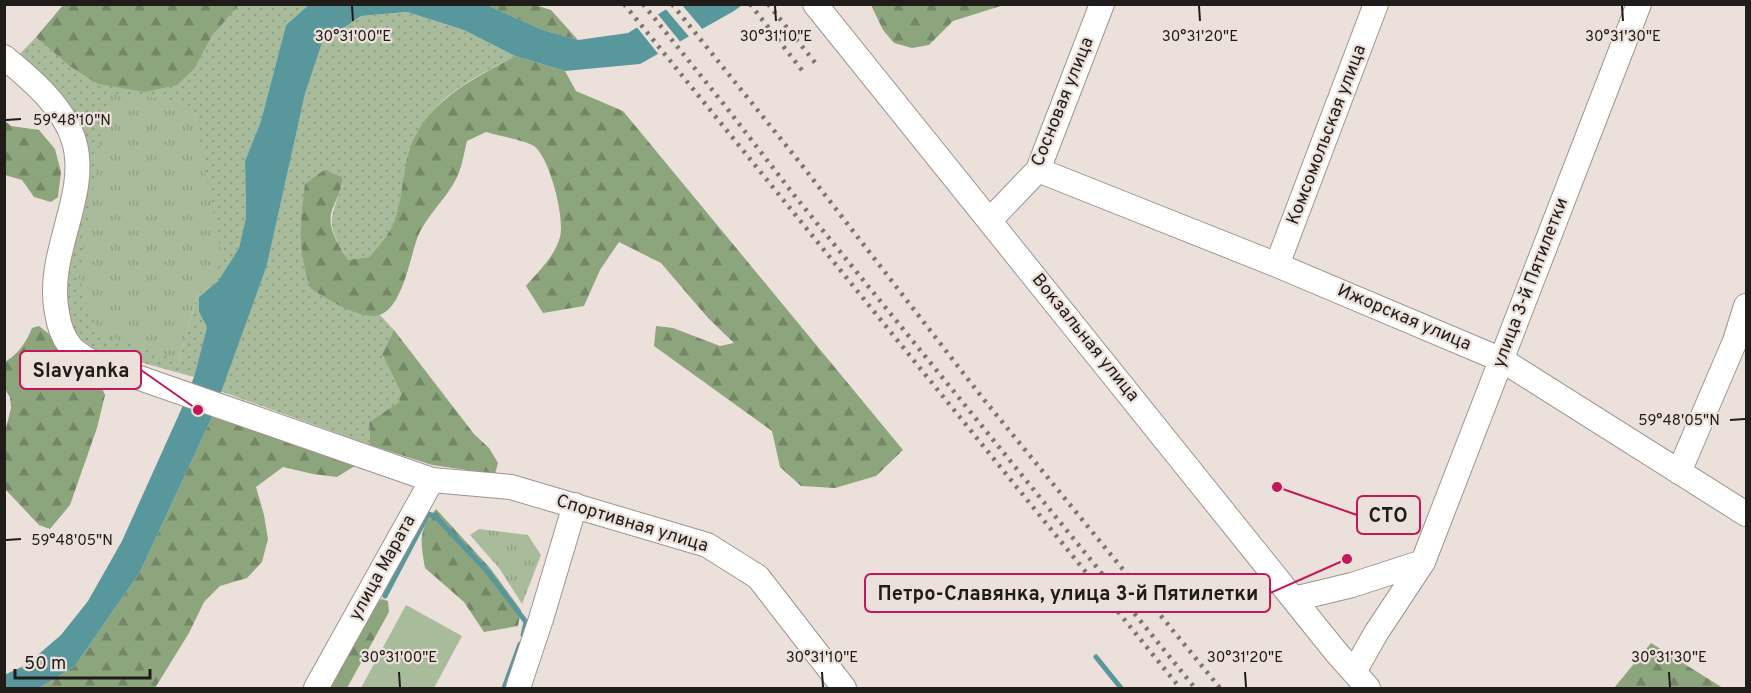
<svg xmlns="http://www.w3.org/2000/svg" width="1751" height="693" font-family="Overpass,sans-serif">
<style>
.grass{fill:url(#grass-dots);fill-rule:evenodd}
.forest{fill:url(#forest-firs)}
.park{fill:url(#park-tufts)}
.garden{fill:#a8bc9b}
.water{fill:#58979c}
.pier{fill:#ece0da}
.lines{fill:none;stroke-linecap:round;stroke-linejoin:round}
.stream{stroke:#58979c;stroke-width:5}
.minor-casing{stroke:#9f948e;stroke-width:26}
.minor{stroke:#fff;stroke-width:24}
.rail{stroke:#7d7571;stroke-width:4.5;stroke-dasharray:3 6;stroke-linecap:butt}
.ticks{fill:none;stroke:#201c1a;stroke-width:2}
.labels{text-anchor:middle;dominant-baseline:central;stroke-width:4.5;stroke-linejoin:round;paint-order:stroke}
.street-label{font-size:18px;fill:#201c1a;stroke:#ece0da}
.ticks-label{font-size:15px;text-anchor:middle;fill:#201c1a;stroke:#ece0da;stroke-width:4.5;stroke-linejoin:round;paint-order:stroke}
.leader{fill:none;stroke:#c2185b;stroke-width:2}
.callout-dot{fill:#c2185b;stroke:#ece0da;stroke-width:2}
.callout{fill:#ece0da;stroke:#c2185b;stroke-width:2}
.callout-label{font-size:20px;text-anchor:middle;font-weight:bold;fill:#201c1a}
</style>
<defs>
<pattern id="grass-dots" width="8" height="8" patternUnits="userSpaceOnUse" patternTransform="scale(1.5)"><rect width="8" height="8" fill="#a8bc9b"/><path d="M2 2h.1M6 6h.1" fill="none" stroke="#90a185" stroke-width="1.8" stroke-linecap="round"/></pattern>
<pattern id="forest-firs" width="22" height="20" patternUnits="userSpaceOnUse" patternTransform="scale(1.5)"><rect width="22" height="20" fill="#8da57c"/><path d="M5 1l3.5 6h-7zM16 11l3.5 6h-7z" fill="#738665"/></pattern>
<pattern id="park-tufts" width="24" height="20" patternUnits="userSpaceOnUse" patternTransform="scale(1.5)"><rect width="24" height="20" fill="#a8bc9b"/><path d="M3 7l-1-3M5 7V3M7 7l1-3M15 17l-1-3M17 17v-4M19 17l1-3" fill="none" stroke="#90a185"/></pattern>
</defs>
<rect width="100%" height="100%" fill="#ece0da"/>
<path class="grass" d="M239,5H310L286,25L261,121L245,161L246,217L239,248L218,281L199,297V312L207,327L194,377L96,350L79,338L68,318L62,294L86,176L17,57L36,37L68,65L195,68L212,36ZM194,112L203,167L209,287L197,296L179,361Z
M407,12L464,30L515,56C483,73 439,93 422,127C408,157 406,194 393,224C388,236 378,247 369,257L348,260C327,225 328,223 342,186L324,170L311,289C333,302 354,315 380,315L394,330L382,354L401,393L399,402L369,422L370,445L220,391L267,265L305,94L322,43L361,16Z"/>
<path class="forest" d="M64,4H239V5L212,36L195,68L177,85L145,92L98,84L68,65L36,37Z
M487,5H535L551,10L578,40L543,30Z
M871,5H1004L953,21L929,45L912,48L894,43L883,30Z
M515,56L565,71L576,91L623,111L903,450L876,476L835,488L801,486L780,467L772,431L654,346L656,326L673,328L720,346L734,343L708,318L661,263L619,242L600,270L584,306L543,313L526,286C538,272 555,256 560,237C565,218 550,158 534,146C527,141 496,135 486,132L467,141C464,153 462,167 457,177C447,199 426,215 417,239C410,258 402,309 379,315C359,320 328,299 311,289C297,250 300,225 305,184L324,170L342,177C343,191 334,201 331,214C328,230 340,247 348,260L369,257C378,247 388,236 393,224C403,201 402,175 409,152C424,102 473,79 515,56Z
M4,120L11,126L39,130L55,149L61,172L58,197L51,202L34,197L22,180L5,175Z
M39,326L49,334L56,348L75,365L96,375L105,395L97,428L70,505L50,529L39,525L5,489V432L11,408L10,397L5,389V362C18,354 26,343 32,328Z
M394,330L474,434L489,448L498,463L495,474L432,465L370,445L369,422L399,402L401,393L382,354Z
M212,417L358,464L337,477L313,474L283,467L256,487L264,515L268,539L262,562L247,578L220,586L204,602L189,633L155,688H39L75,666L140,572Z
M436,509L490,568L521,610L518,626L484,632L464,602L425,568C421,542 417,531 436,509Z
M382,599L388,601L389,612L347,688H331L375,603Z
M1651,643L1723,688H1614Z"/>
<path class="park" d="M108,93L163,98L194,112L222,259L209,287L197,296L179,361L101,334L88,308L79,277Z
M479,529L528,535L541,555L522,604L499,568L470,535Z"/>
<path class="garden" d="M406,605L462,636L434,688H361Z"/>
<path class="water" d="M310,4L487,5L543,30L578,40L628,33L673,5H742L734,11L640,64L565,71L515,56L464,30L407,12L361,16L322,43L305,94L267,265L212,417L140,572L75,666L39,688H5L4,675L26,665L61,635L88,601L122,541L181,410L194,377L207,327L199,312V297L218,281L239,248L246,217L245,161L261,121L286,25Z"/>
<path class="pier" d="M668,4L682,5L704,31L691,39L664,7Z
M656,12L682,44L660,56L635,25Z"/>
<g class="lines">
<path class="stream" d="M385,596L428,514L435,516L487,571L526,622L523,635
M1096,657L1121,688
M504,688L520,644"/>
<g class="minor-casing">
<path id="minor" d="M815,4L1336,652L1368,688
M4,57C31,79 64,107 74,141C90,196 45,253 57,313C59,326 62,336 70,346C75,352 82,356 88,360L432,480L511,487L707,545L758,577L844,688
M1038,170L1277,265L1502,360L1746,514
M990,220L1038,170L1102,4
M1277,265L1376,4
M1679,472L1735,341L1746,306
M1294,599L1352,585L1423,562
M1354,672L1376,633L1423,562L1639,4
M316,688L432,480
M518,688L541,619L575,505"/>
</g>
<use href="#minor" class="minor"/>
<path class="rail" d="M624,4L1180,688
M643,4L726,107L794,195L1195,688
M672,4L801,164L981,396L1220,688
M750,4L805,74
M768,4L817,65"/>
</g>
<path class="ticks" d="M352,6L353,21M775,6L776,21M1199,6L1200,21M1622,6L1623,21M6,120L21,119M1730,420L1745,419M6,540L21,539M399,672L400,687M822,672L823,687M1245,672L1246,687M1669,672L1670,687"/>
<g class="labels">
<g class="street-label">
<text transform="translate(1063 102) rotate(-68)">Сосновая улица</text>
<text transform="translate(1327 135) rotate(-69)">Комсомольская улица</text>
<text transform="translate(1531 283) rotate(-69)">улица 3-й Пятилетки</text>
<text transform="translate(1404 318) rotate(23)">Ижорская улица</text>
<text transform="translate(1085 338) rotate(51)">Вокзальная улица</text>
<text transform="translate(632 524) rotate(17)">Спортивная улица</text>
<text transform="translate(383 568) rotate(-61)">улица Марата</text>
</g>
</g>
<g class="ticks-label">
<text x="353" y="41">30°31'00"E</text>
<text x="776" y="41">30°31'10"E</text>
<text x="1200" y="41">30°31'20"E</text>
<text x="1623" y="41">30°31'30"E</text>
<text x="72" y="125">59°48'10"N</text>
<text x="1679" y="425">59°48'05"N</text>
<text x="72" y="545">59°48'05"N</text>
<text x="399" y="662">30°31'00"E</text>
<text x="822" y="662">30°31'10"E</text>
<text x="1245" y="662">30°31'20"E</text>
<text x="1669" y="662">30°31'30"E</text>
</g>
<path class="leader" d="M198 410L141 370M1277 487L1357 515M1347 559L1270 593"/>
<g class="callout-dot">
<circle cx="198" cy="410" r="6"/>
<circle cx="1277" cy="487" r="6"/>
<circle cx="1347" cy="559" r="6"/>
</g>
<g class="callout">
<rect x="20" y="351" width="121" height="38" rx="6"/>
<rect x="1357" y="496" width="63" height="38" rx="6"/>
<rect x="865" y="574" width="405" height="38" rx="6"/>
</g>
<g class="callout-label">
<text x="81" y="377">Slavyanka</text>
<text x="1388" y="522">СТО</text>
<text x="1068" y="600">Петро-Славянка, улица 3-й Пятилетки</text>
</g>
<rect width="1751" height="693" fill="none" stroke="#201c1a" stroke-width="12"/>
<path d="M15 669v9h135v-9" fill="none" stroke="#201c1a" stroke-width="3"/>
<text x="24" y="669" font-size="18" fill="#201c1a" stroke="#ece0da" stroke-width="4.5" paint-order="stroke">50 m</text>
</svg>
